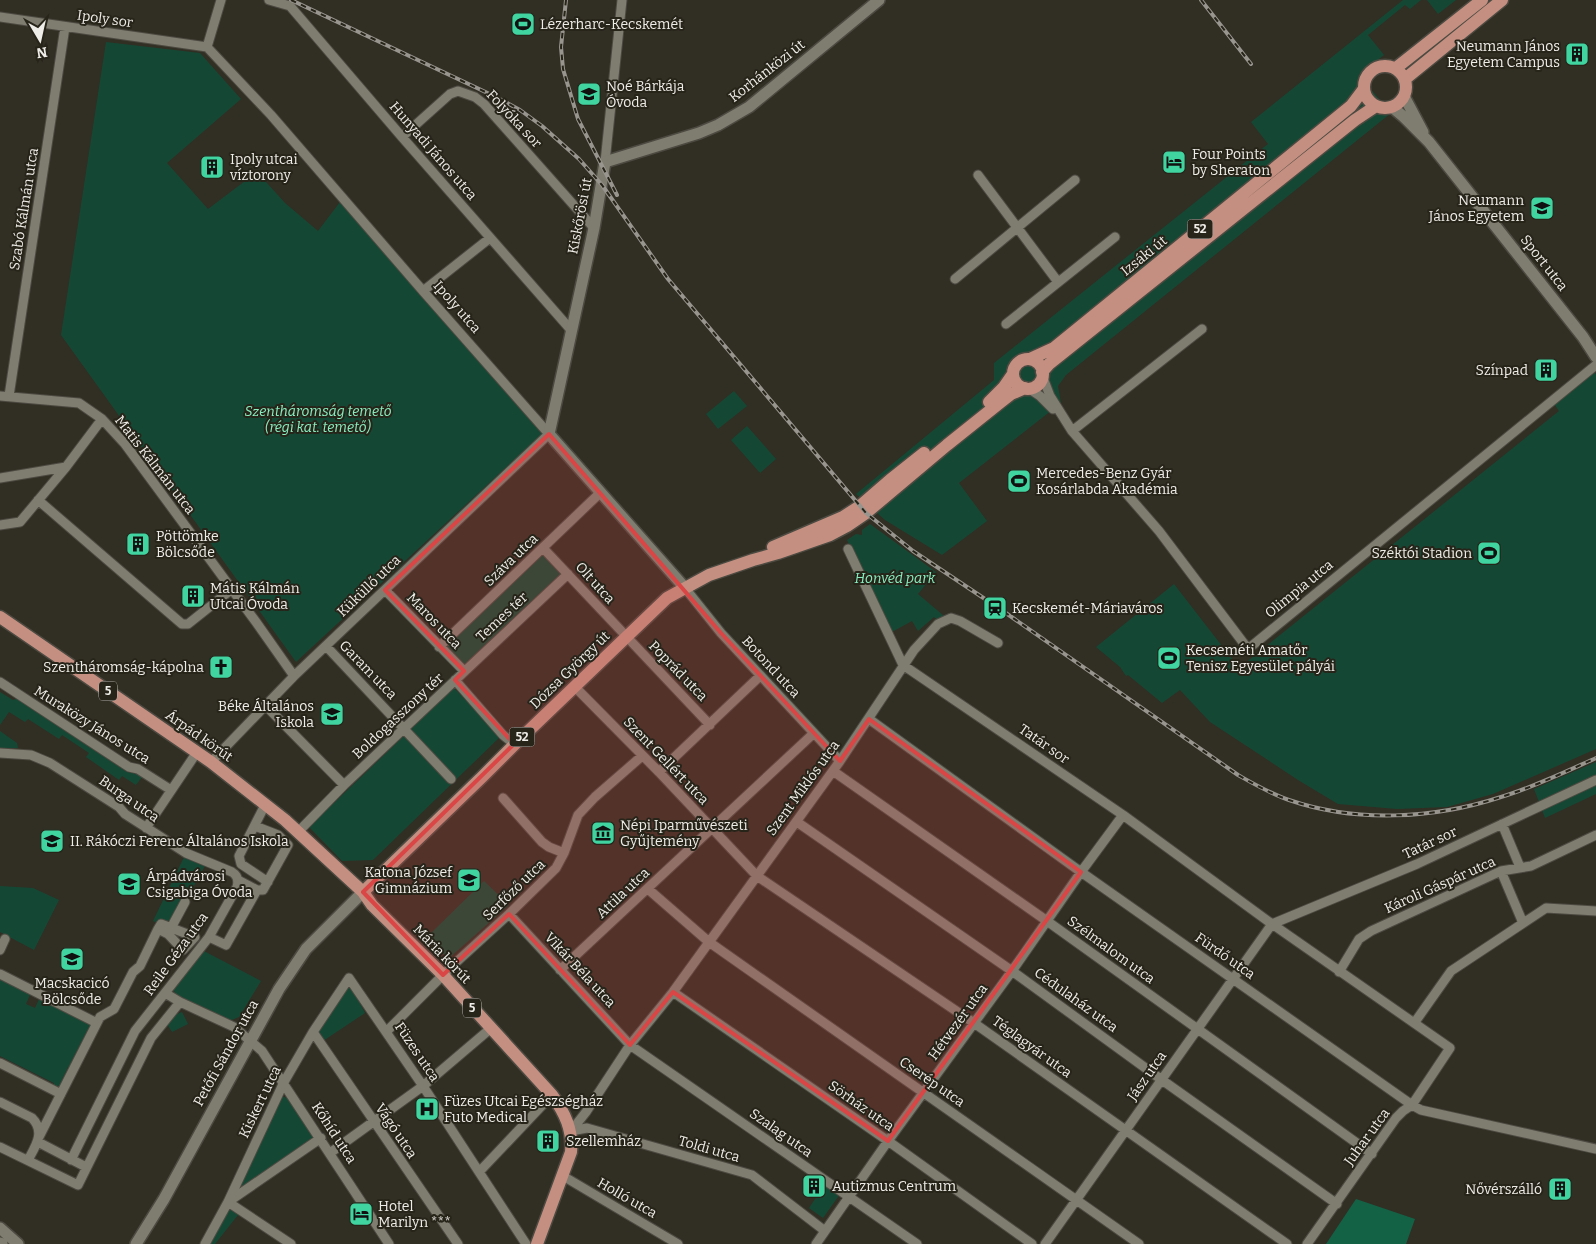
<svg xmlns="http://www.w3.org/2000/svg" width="1596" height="1244" font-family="Bitter,serif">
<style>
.green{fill:#154834}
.forest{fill:#146246}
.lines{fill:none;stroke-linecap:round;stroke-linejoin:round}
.minor-casing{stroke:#4c4a41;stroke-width:11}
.tertiary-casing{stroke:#4c4a41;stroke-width:14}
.primary-casing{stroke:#4c4a41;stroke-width:15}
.minor{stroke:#7f7c70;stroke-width:9}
.tertiary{stroke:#7f7c70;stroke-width:11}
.primary{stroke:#c48f80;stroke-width:12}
.rail-casing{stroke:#98958e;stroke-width:4}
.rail{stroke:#27241a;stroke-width:2;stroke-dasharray:5.5;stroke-linecap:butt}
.marked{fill:#da4645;fill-opacity:0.2;stroke:#da4645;stroke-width:4;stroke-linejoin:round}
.labels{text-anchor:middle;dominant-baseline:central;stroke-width:4;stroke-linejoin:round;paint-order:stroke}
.shield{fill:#27241a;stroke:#b3b1aa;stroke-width:1}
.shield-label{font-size:12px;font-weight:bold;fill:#efede7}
.street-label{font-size:14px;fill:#efede7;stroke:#27241a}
.poi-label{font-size:14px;fill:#efede7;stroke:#27241a;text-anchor:start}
.park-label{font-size:14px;font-style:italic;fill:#88efc1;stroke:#27241a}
</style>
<rect width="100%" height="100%" fill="#312e24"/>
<path class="green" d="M1403,0H1421L1410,9L1405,5L1368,35L1384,55L1359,75L1391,113L1066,375L1058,386L1061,403L959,483L987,521L942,555L885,520L856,494L994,380V363L1268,144L1251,122Z
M1427,0H1456L1438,14Z
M106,42L200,53L241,99L167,163L208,209L257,172L285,203L318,231L340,202L542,434L296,662L61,335Z
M1591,365L1596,375V749L1493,794L1447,807L1397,809L1338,804L1298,780L1210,722L1180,690L1162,703L1128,675L1126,676L1120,667L1096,647L1174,584L1239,668L1559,411L1550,398Z
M734,391L747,406L718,429L706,414Z
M747,426L776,459L760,473L731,440Z
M870,524L936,572L918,594L944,616L939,621L934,617L918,631L912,621L892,632L847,540L856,534L862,535V530Z
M542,553L562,574L464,668L444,647Z
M454,688L501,736L373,860L342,861L309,827Z
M0,692L13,700L18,698L27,704L26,705L127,772L137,774L142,777L136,785L122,776L119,780L86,757L89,753L62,735L59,739L28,719L25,722L9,712L0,725Z
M0,731L17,743L18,748H0Z
M1596,762V794L1545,818L1534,789Z
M186,853L207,862L171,928L153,921Z
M484,881L509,905L448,959L427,937Z
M0,886L33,888L59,900L34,950L0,932Z
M202,950L261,981L239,1017L227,1022L176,994L174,991V985Z
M0,974L32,990L26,1004L35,1008L41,995L92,1021L71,1062L76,1065L73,1069L68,1067L62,1080L66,1083L61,1094L51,1089L54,1083L0,1056Z
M349,982L365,1013L323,1041L317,1032Z
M182,1012L188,1024L172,1032L167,1024L175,1015Z
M282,1096L289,1099L315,1139L235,1193Z
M825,1184L840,1194L823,1218L809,1208Z
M229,1208L238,1215L215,1244H209Z"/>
<path class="forest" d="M1356,1199L1415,1219L1406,1244H1326Z"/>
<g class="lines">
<g class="minor-casing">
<path id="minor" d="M269,0L290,6L402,137L571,330
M0,17L207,47
M207,47L271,115L423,291L549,434L294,676L211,762
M207,47L221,0
M402,137L450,94L458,91L475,97L484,104L594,228
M605,162L622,0
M978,175L1058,282
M955,279L1075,180
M423,291L490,238
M1006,324L1115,237
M1042,375L1050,396L1072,431L1159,531L1248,649L1596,365
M1028,388L1040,396L1053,409
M0,396L79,403L102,419L125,444L256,622L294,676
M9,396L65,27
M1072,431L1202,329
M0,478L66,467
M38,500L182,624H188L232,589
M0,525L20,522L66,467L102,419
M543,548L710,725
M848,549L903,665L1123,815L1272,924L1450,1048L1412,1105L1403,1111L1396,1118L1307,1244
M685,588L721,633L840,761
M385,590L464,671
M326,646L451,779
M439,647L601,492
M455,680L503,735L514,744
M0,682L129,767L138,769L171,790
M575,687L659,772L757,876L974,1023L1287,1244
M265,705L344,785
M869,719L1081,872L1412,1105L1421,1110L1596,1149
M0,753L31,755L50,763L119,807L125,814L186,853L232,872C237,875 239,880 237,887L209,937L135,1031L71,1160
M833,771L1047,921L1372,1154
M659,772L760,676
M503,798L542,842L549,847L564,853
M265,805L239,856L241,864L268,882
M797,822L1012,971L1162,1080L1337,1204
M1502,824L1520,867
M255,826L278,835L288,845L263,890H257
M146,828L197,752
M298,832L344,785L568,574
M1501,871L1523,923
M238,880L257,890
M648,889L709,942L1139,1244
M509,914L630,1045L917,1244
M1272,924L1417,864L1596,780
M171,928L185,902
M209,937L226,945L257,890
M0,950L5,939
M560,970L814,733
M1339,972L1359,939L1371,931L1501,871L1531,866L1596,835
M0,974L97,1023
M673,992L888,1141L1032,1244
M165,993L180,1002L234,1027L262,1051L389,1244
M1415,1022L1451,971L1546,908L1596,911
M387,1031L451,967L509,914L556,868L564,853L578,815L595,797L642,756
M313,1032L458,1244
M0,1063L61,1094
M0,1102L32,1118C46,1132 35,1147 28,1160
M571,1131L586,1112L630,1045L673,992L840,761L914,650L938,624L951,618L960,621L998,643
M571,1131L587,1128L752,1175L825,1231
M39,1137L100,1017L114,1009L133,972L140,966L158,929L161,924L195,937L183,950L168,934L158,929
M38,1142L86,1167
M0,1147L78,1185L151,1038L180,1002
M330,1153L423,1086L490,1029
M479,1172L552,1095
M563,1176L678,1244
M228,1202L321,1138
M228,1202L291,1244
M205,1244L228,1202L284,1082L313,1032L349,978L423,1086L526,1244
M816,1244L888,1141L1012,971L1081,872L1123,815
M1045,1244L1272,924"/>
</g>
<g class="tertiary-casing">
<path id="tertiary" d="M1404,96L1423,132
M1392,107L1404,117L1429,142L1583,337L1596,357
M685,588L549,434L594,228L605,162L699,133L718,125L749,107L879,0
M0,1228L18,1244
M0,1243L2,1244
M136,1244L164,1199L279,989L306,949L363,892"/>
</g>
<g class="primary-casing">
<path id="primary" d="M1364 87a21 21 0 1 1 42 0a21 21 0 1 1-42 0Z
M1396,68L1482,0
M1405,79L1502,0
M1030,359L1054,348L1351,106L1363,90
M1013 374a15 15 0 1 1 30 0a15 15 0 1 1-30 0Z
M1042,372L1049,364L1355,120L1376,106
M989,402L1004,387L1013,374
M773,547L843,517L860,506L890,480L924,453
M0,617L211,762L285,820L363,892L372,905L443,975L552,1095C565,1113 573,1130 571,1152L537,1244
M363,892L482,777L518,741L667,598L709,575L753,560L778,553L830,535L847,526L866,513L947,445L1002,401L1011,394L1025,388"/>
</g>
<use href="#minor" class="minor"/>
<use href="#tertiary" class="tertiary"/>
<use href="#primary" class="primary"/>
<g class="rail-casing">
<path id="rail" d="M291,0L496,97L520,110L542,126L579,159L602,185L668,279L866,513L913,551L1003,611L1238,775C1254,784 1271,794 1289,800C1356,823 1434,819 1501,797C1534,787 1565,772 1596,758
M566,0L561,47L563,69L578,119L617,195
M1201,0L1251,64"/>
</g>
<use href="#rail" class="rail"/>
</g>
<path class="marked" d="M549,434L721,633L840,761L869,719L1081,872L888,1141L673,992L630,1045L509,914L443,975L363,892L514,744L455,680L464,671L385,590Z"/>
<defs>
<g id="stadium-square" transform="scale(1.25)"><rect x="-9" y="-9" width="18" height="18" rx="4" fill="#40d4a1" stroke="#27241a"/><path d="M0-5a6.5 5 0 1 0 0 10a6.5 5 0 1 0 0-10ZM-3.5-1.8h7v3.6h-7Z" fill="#111"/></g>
<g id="building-square" transform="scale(1.25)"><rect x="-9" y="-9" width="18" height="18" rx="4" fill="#40d4a1" stroke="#27241a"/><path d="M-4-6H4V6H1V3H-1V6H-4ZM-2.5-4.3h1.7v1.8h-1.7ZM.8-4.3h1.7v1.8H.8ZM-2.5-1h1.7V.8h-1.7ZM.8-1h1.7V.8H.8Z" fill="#111"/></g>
<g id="school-square" transform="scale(1.25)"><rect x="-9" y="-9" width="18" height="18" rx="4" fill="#40d4a1" stroke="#27241a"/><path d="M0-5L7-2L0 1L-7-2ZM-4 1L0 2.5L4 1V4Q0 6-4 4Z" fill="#111"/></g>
<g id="hotel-square" transform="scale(1.25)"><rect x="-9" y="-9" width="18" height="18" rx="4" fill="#40d4a1" stroke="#27241a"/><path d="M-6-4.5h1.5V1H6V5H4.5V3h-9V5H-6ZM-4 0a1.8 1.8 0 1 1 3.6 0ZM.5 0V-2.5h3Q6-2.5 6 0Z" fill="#111"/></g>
<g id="university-square" transform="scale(1.25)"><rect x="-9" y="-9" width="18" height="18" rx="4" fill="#40d4a1" stroke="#27241a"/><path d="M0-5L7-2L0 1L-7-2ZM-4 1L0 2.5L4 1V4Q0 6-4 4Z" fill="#111"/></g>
<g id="station-square" transform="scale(1.25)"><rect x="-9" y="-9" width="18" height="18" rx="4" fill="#40d4a1" stroke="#27241a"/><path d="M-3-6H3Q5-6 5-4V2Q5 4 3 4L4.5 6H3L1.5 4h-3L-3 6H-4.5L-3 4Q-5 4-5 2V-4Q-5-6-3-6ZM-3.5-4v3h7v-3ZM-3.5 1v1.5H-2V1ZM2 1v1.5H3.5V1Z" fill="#111"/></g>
<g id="church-square" transform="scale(1.25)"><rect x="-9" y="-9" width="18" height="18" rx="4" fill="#40d4a1" stroke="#27241a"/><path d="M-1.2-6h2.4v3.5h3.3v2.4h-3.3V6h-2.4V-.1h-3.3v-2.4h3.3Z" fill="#111"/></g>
<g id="museum-square" transform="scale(1.25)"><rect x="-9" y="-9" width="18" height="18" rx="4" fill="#40d4a1" stroke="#27241a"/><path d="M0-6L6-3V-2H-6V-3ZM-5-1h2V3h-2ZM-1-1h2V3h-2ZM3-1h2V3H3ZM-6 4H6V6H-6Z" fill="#111"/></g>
<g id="hospital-square" transform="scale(1.25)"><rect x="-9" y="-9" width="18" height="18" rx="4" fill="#40d4a1" stroke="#27241a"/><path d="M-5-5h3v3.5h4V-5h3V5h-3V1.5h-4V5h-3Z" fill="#111"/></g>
</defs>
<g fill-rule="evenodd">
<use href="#stadium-square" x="523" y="24"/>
<use href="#building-square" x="1577" y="54"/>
<use href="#school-square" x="589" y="94"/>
<use href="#hotel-square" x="1174" y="162"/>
<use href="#building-square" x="212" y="167"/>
<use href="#university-square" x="1542" y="208"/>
<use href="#building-square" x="1546" y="370"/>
<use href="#stadium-square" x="1019" y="481"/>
<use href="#building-square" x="138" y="544"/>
<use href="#stadium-square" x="1489" y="553"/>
<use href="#building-square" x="193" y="596"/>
<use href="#station-square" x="995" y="608"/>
<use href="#stadium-square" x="1169" y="658"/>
<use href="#church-square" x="221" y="667"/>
<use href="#school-square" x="332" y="714"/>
<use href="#museum-square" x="603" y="833"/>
<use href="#school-square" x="52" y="841"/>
<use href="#school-square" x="469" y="880"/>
<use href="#school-square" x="129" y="884"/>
<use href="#school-square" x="72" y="959"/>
<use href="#hospital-square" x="427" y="1109"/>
<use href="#building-square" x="548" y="1141"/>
<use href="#building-square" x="814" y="1186"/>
<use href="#building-square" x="1560" y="1189"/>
<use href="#hotel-square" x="361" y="1214"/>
</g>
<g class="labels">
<g class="shield">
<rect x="1187.5" y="219.5" width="25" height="19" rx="4"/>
<rect x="99" y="681.5" width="18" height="19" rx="4"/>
<rect x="509.5" y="727.5" width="25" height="19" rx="4"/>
<rect x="463" y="998.5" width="18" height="19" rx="4"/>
</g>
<g class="shield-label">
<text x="1200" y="229">52</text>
<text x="108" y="691">5</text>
<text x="522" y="737">52</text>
<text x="472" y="1008">5</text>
</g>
<g class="street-label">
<text transform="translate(105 19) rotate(8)">Ipoly sor</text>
<text transform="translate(767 71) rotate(-38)">Korhánközi út</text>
<text transform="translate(514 119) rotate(47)">Folyóka sor</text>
<text transform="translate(433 151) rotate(49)">Hunyadi János utca</text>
<text transform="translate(24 209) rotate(-81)">Szabó Kálmán utca</text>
<text transform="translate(580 216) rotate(-79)">Kiskőrösi út</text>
<text transform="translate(1144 256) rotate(-39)">Izsáki út</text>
<text transform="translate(1544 263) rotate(52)">Sport utca</text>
<text transform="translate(457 307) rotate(49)">Ipoly utca</text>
<text transform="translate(155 465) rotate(52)">Matis Kálmán utca</text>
<text transform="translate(511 560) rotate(-44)">Száva utca</text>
<text transform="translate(595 583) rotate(48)">Olt utca</text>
<text transform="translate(369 586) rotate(-44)">Küküllő utca</text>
<text transform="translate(1299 589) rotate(-39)">Olimpia utca</text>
<text transform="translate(502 617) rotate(-43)">Temes tér</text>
<text transform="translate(434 621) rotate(46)">Maros utca</text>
<text transform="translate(771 667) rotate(47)">Botond utca</text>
<text transform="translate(368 670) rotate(46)">Garam utca</text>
<text transform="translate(570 670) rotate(-44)">Dózsa György út</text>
<text transform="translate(678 671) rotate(46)">Poprád utca</text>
<text transform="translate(398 716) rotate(-43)">Boldogasszony tér</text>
<text transform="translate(92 725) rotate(32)">Muraközy János utca</text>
<text transform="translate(199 736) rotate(35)">Árpád körút</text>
<text transform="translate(1044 744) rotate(35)">Tatár sor</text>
<text transform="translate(666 761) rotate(46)">Szent Gellért utca</text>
<text transform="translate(803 788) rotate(-54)">Szent Miklós utca</text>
<text transform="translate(129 799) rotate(35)">Burga utca</text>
<text transform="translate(1430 843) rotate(-25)">Tatár sor</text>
<text transform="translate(1440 885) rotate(-24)">Károli Gáspár utca</text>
<text transform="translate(514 890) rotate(-44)">Serfőző utca</text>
<text transform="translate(623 893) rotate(-43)">Attila utca</text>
<text transform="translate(1111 950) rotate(36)">Szélmalom utca</text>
<text transform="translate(176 954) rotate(-54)">Reile Géza utca</text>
<text transform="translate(442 954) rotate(46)">Mária körút</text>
<text transform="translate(1225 956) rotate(35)">Fürdő utca</text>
<text transform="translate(580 970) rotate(47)">Vikár Béla utca</text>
<text transform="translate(1076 1000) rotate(36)">Cédulaház utca</text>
<text transform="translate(958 1022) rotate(-54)">Hétvezér utca</text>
<text transform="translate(1032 1047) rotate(36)">Téglagyár utca</text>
<text transform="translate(417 1052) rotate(56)">Füzes utca</text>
<text transform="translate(226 1053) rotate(-61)">Petőfi Sándor utca</text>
<text transform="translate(1147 1076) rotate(-55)">Jász utca</text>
<text transform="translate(932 1082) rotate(35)">Cserép utca</text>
<text transform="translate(260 1102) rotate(-64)">Kiskert utca</text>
<text transform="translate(861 1106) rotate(35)">Sörház utca</text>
<text transform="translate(396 1131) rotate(56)">Vágó utca</text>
<text transform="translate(334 1133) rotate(57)">Kőhíd utca</text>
<text transform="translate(781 1133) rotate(35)">Szalag utca</text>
<text transform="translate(1367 1137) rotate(-54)">Juhar utca</text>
<text transform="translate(709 1149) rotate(16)">Toldi utca</text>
<text transform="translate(627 1198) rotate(30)">Holló utca</text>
</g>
<g class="poi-label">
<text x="540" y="24">Lézerharc-Kecskemét</text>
<text x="1560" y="46" text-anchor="end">Neumann János<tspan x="1560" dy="16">Egyetem Campus</tspan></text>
<text x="606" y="86">Noé Bárkája<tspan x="606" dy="16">Óvoda</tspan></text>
<text x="1192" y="154">Four Points<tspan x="1192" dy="16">by Sheraton</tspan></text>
<text x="230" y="159">Ipoly utcai<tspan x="230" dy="16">víztorony</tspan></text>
<text x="1524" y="200" text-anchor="end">Neumann<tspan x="1524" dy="16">János Egyetem</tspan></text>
<text x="1528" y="370" text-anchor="end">Színpad</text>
<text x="1036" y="473">Mercedes-Benz Gyár<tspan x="1036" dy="16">Kosárlabda Akadémia</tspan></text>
<text x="156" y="536">Pöttömke<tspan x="156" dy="16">Bölcsőde</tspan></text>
<text x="1472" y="553" text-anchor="end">Széktói Stadion</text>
<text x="210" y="588">Mátis Kálmán<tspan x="210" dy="16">Utcai Óvoda</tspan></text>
<text x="1012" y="608">Kecskemét-Máriaváros</text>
<text x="1186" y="650">Kecseméti Amatőr<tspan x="1186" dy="16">Tenisz Egyesület pályái</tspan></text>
<text x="204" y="667" text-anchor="end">Szentháromság-kápolna</text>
<text x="314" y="706" text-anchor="end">Béke Általános<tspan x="314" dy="16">Iskola</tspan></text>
<text x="620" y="825">Népi Iparművészeti<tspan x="620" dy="16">Gyűjtemény</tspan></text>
<text x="70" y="841">II. Rákóczi Ferenc Általános Iskola</text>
<text x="452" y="872" text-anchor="end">Katona József<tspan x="452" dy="16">Gimnázium</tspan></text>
<text x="146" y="876">Árpádvárosi<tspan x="146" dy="16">Csigabiga Óvoda</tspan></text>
<text x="72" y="983" text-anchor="middle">Macskacicó<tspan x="72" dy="16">Bölcsőde</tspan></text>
<text x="444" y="1101">Füzes Utcai Egészségház<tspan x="444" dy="16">Futo Medical</tspan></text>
<text x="566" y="1141">Szellemház</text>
<text x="832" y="1186">Autizmus Centrum</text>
<text x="1542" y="1189" text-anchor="end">Nővérszálló</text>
<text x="378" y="1206">Hotel<tspan x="378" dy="16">Marilyn ***</tspan></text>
</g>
<g class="park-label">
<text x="318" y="411">Szentháromság temető<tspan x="318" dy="16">(régi kat. temető)</tspan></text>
<text x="895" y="578">Honvéd park</text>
</g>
</g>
<g transform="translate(40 40) rotate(171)" stroke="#27241a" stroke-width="4" paint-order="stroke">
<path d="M0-4L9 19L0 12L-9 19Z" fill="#efede7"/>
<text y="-8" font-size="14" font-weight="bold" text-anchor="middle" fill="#efede7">N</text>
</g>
</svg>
